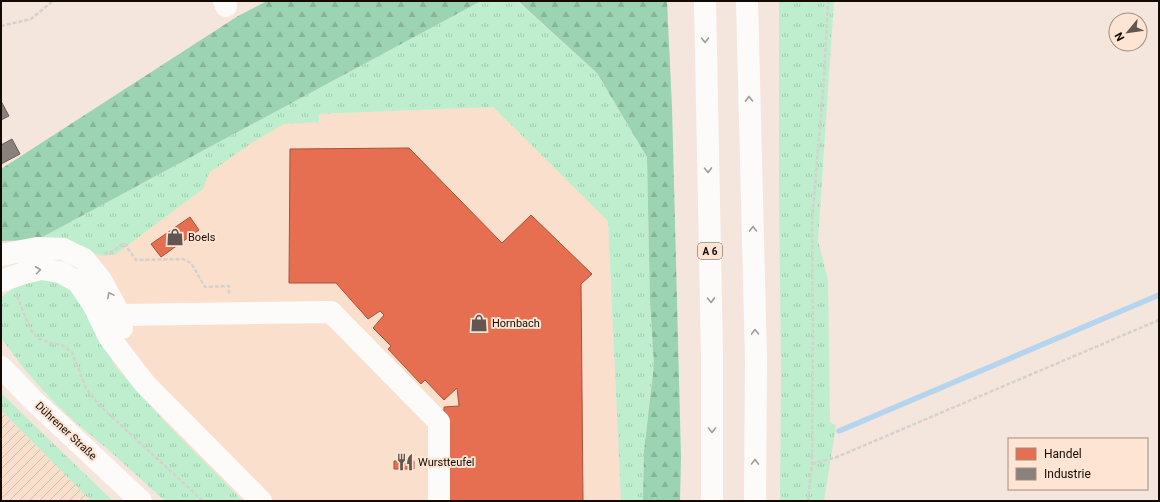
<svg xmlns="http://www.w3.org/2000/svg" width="1160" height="502" font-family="Roboto,sans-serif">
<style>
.built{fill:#fadfcc}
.industrial{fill:url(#industrial-furrows)}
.grass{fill:url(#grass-tufts)}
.forest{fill:url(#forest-firs)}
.shops{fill:#e76f51;stroke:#a8513a}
.industry{fill:#8a817c;stroke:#675d58}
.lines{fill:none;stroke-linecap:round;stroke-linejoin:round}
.stream{stroke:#b5d4ed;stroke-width:5.5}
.path{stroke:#d5d1ce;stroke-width:2.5;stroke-dasharray:4 2;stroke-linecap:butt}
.minor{stroke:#fdfbfa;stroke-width:22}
.major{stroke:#fdfbfa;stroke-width:22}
.highway{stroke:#fdfbfa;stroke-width:22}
.oneway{stroke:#a09b98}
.labels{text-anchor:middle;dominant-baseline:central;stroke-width:4;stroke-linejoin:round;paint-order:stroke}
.shield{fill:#fee4d3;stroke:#5a4b42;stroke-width:1}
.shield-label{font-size:10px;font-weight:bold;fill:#140a04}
.poi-label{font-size:11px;fill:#140a04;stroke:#fee4d3;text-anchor:start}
.street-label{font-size:11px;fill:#140a04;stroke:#fee4d3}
</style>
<defs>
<pattern id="industrial-furrows" width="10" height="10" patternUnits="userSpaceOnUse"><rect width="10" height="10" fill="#fadfcc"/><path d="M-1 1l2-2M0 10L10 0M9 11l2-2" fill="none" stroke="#d5beae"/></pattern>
<pattern id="grass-tufts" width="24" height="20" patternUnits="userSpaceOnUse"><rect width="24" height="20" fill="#beeece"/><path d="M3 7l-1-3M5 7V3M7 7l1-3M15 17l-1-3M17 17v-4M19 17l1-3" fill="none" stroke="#a2cbaf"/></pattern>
<pattern id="forest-firs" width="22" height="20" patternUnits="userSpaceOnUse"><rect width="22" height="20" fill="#9bd3b3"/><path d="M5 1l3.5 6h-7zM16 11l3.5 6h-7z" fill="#85b498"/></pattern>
</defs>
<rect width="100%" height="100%" fill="#f4e6dd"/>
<path class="built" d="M493,107L608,221L621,501H243L166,423L115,366L84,304L21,283L3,241L37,240L104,256L116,254L203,189L209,173L253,142L284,124L319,122V114Z"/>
<path class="industrial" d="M1,410L91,501H1Z"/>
<path class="grass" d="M481,1H517L597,73L647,157L650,301L654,365L644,451L643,501H621L608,221L493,107L319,114V122L284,124L253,142L209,173L203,189L116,254L104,256L37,240Z
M779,1H834L818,240L828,280L830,422L836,426L824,501H780L781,369L779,187Z
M45,276L66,284L84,304L115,366L166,423L243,501H165L111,452L75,422L51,399L26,371L1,338V297L21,283Z
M1,393L113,501H91L1,410Z"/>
<path class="forest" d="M267,1H481L37,240L1,241V169L238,16Z
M518,1H667L672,107L681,457L680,501H643L644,451L654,365L650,301L647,157L597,73Z"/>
<path class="shops" d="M409,148L502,243L531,215L592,274L581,284L583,501H445L444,407L459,406L457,388L444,400L425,380L421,384L388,349L391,346L373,328L384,315L380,311L368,319L336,283H289L290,149Z
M190,217L199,230L161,257L151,244Z
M394,461H414V469H394Z"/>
<path class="industry" d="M1,101L9,116L1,120Z
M12,139L20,154L1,164V145Z"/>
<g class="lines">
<path class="stream" d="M839,431L1159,295"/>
<path class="path" d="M1,26L31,19L53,1
M104,253L109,254L124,243L136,260L183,259L191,263L205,287L229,286V294
M17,296L30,329L39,339L51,343L62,345L72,352L86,388L100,406L203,501
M812,464L837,457L1159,320
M808,501L812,464L813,333L812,221L824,78L828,1"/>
<path class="minor" d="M224,1L226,6
M1,255L37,248L63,249L84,259L101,280L120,315L122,328
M1,281L24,273L41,269L60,272L78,282L93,304L109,337L145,384L261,501
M120,315L331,312L439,422V501"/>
<path class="major" d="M1,367L33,400L141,501"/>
<path class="highway" d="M705,1L712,355V501
M747,1L756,359L755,501"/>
</g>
<defs><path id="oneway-chevron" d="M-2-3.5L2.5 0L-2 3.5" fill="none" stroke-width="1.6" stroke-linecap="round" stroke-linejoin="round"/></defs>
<g class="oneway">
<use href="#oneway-chevron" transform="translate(705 40) rotate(89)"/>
<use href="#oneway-chevron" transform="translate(749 99) rotate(-91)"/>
<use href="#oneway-chevron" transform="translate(708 170) rotate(89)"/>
<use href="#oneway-chevron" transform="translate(753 229) rotate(-91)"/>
<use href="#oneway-chevron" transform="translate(38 270) rotate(-7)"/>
<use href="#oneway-chevron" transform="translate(110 295) rotate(-118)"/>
<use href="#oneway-chevron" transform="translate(711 300) rotate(89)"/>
<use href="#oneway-chevron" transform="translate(755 332) rotate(-91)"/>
<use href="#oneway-chevron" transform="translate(712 430) rotate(90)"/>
<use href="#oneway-chevron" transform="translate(755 462) rotate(-90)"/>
</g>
<defs>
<g id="shop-bare" transform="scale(1.38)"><path d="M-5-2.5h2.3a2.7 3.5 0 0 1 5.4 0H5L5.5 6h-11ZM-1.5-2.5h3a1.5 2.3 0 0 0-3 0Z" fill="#625750" stroke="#fee4d3" stroke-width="2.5" paint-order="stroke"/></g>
<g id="restaurant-bare" transform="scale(1.38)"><path d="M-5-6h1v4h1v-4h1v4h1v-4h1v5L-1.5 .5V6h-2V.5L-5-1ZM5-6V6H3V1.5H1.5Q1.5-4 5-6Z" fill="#625750" stroke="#fee4d3" stroke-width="2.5" paint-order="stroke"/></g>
</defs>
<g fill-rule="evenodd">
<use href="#shop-bare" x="175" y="237"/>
<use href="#shop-bare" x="479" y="323"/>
<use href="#restaurant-bare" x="405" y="462"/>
</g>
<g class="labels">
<rect class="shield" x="698" y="243" width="24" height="16" rx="3"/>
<g class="shield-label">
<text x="710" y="251">A 6</text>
</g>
<g class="poi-label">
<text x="188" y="237">Boels</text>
<text x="492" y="323">Hornbach</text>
<text x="418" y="462">Wurstteufel</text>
</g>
<g class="street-label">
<text transform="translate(66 431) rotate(43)">Dührener Straße</text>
</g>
</g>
<rect width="1160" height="502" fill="none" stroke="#140a04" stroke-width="4"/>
<rect x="1008" y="438" width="140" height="52" fill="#fee4d3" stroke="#a08d80"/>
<rect x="1016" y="448" width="20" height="12" fill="#e76f51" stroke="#a08d80"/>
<text x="1044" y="458" font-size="12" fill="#140a04">Handel</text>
<rect x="1016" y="468" width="20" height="12" fill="#8a817c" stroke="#a08d80"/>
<text x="1044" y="478" font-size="12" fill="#140a04">Industrie</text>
<g transform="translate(1128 32) rotate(241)"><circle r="19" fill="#fee4d3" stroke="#a08d80"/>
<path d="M0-3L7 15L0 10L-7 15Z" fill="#625750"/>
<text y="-6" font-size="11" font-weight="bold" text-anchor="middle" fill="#140a04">N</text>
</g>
</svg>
